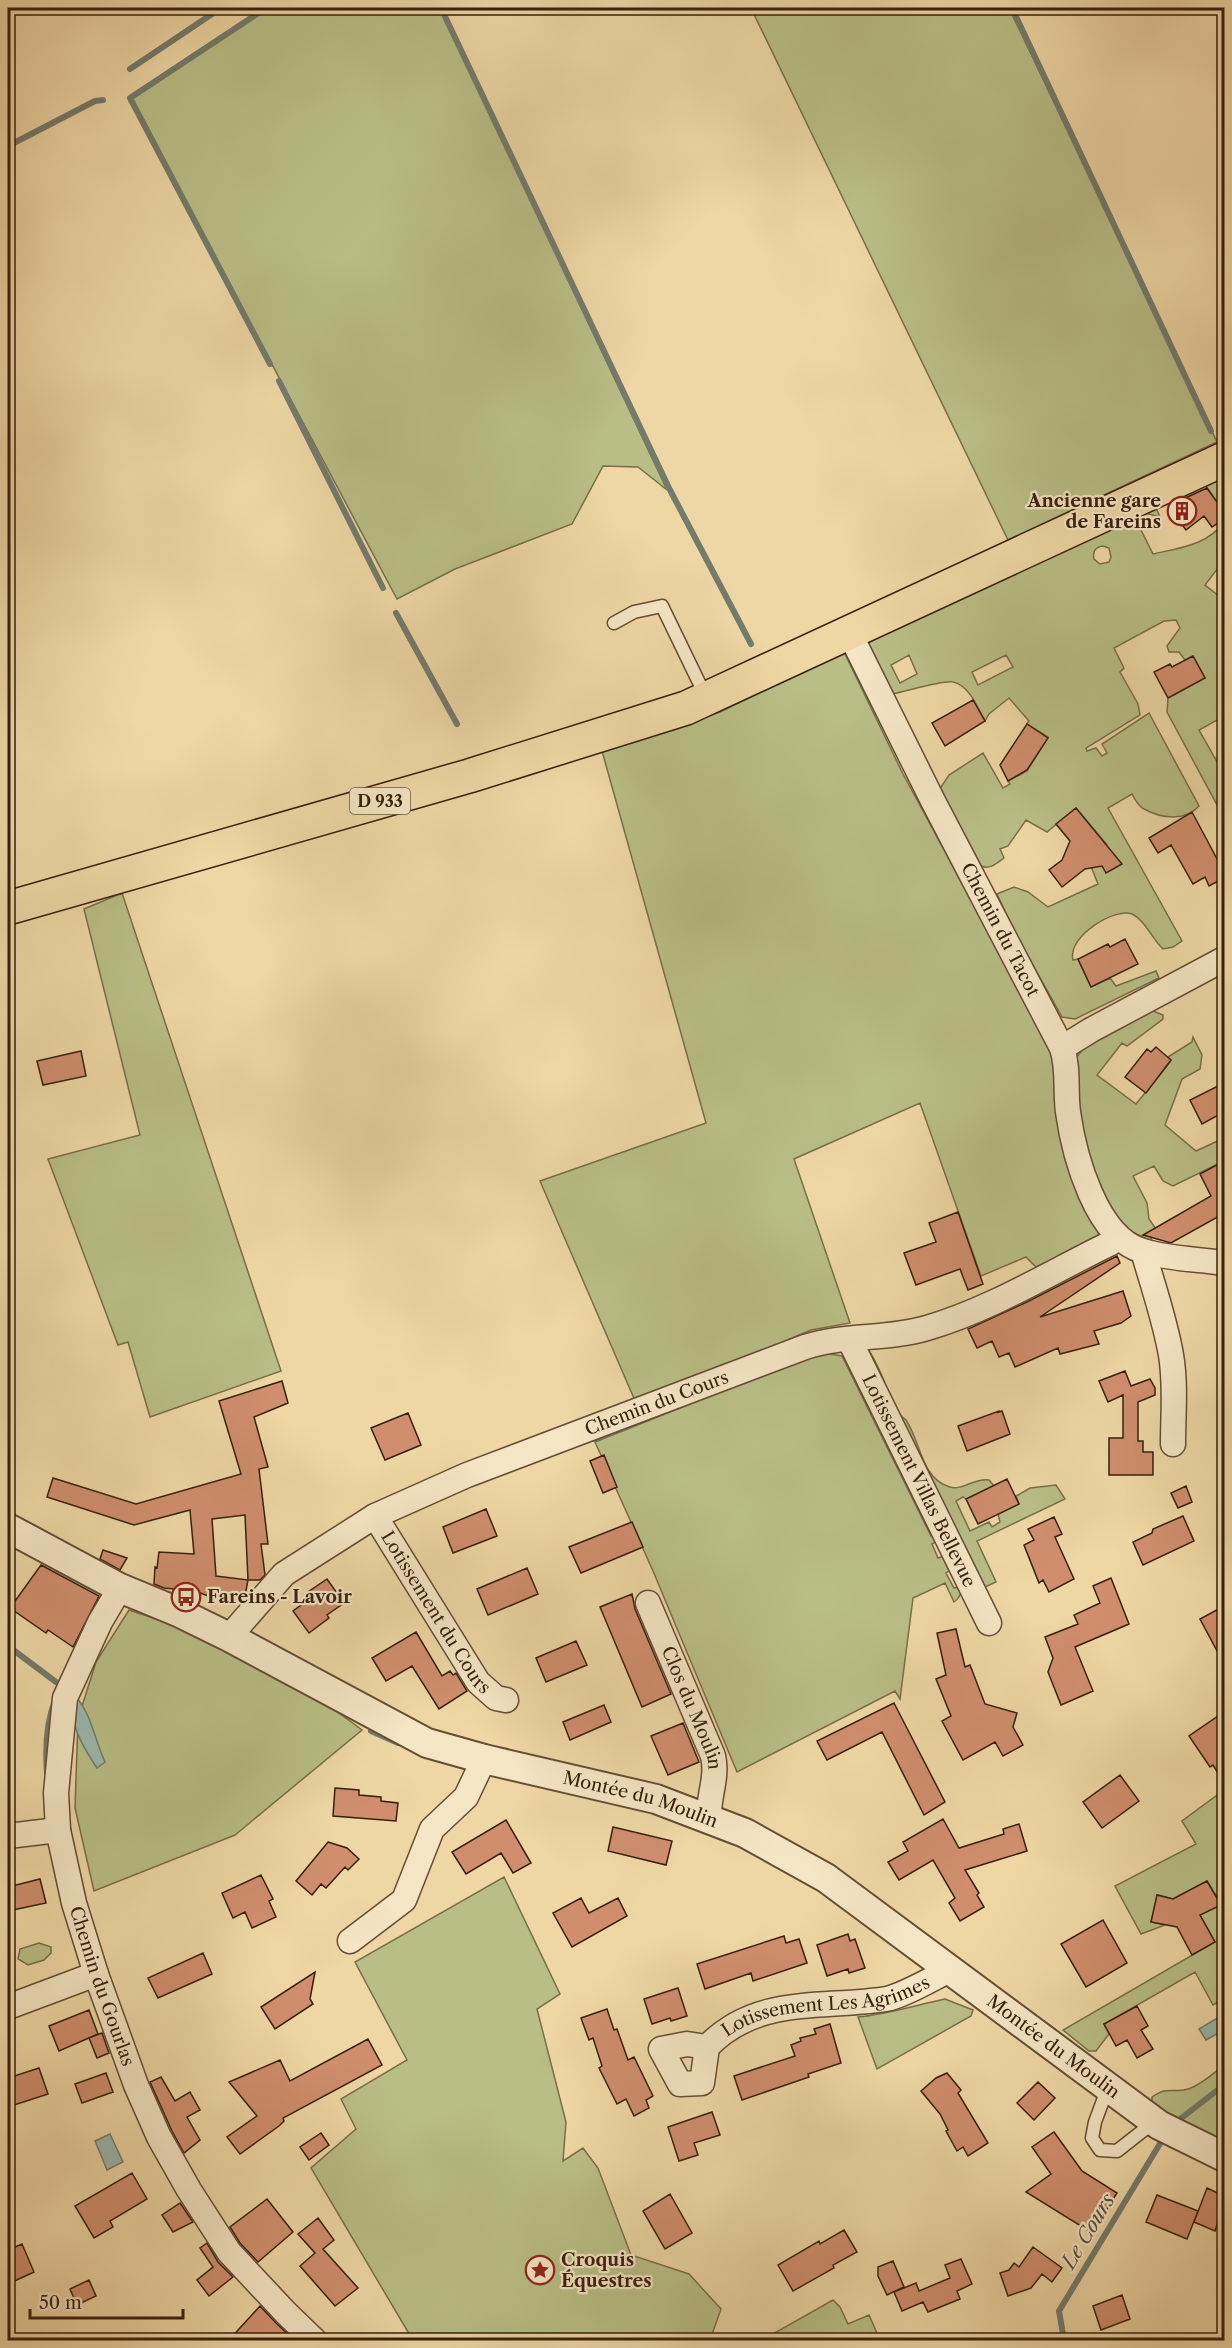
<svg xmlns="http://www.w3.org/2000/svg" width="1232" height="2348" font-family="'Libre Caslon Text',serif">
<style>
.green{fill:#b9be86;stroke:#786e4a;stroke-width:1.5;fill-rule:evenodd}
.water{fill:#9bb8ad;stroke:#737b6d;stroke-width:1.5}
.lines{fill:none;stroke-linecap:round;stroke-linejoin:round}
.stream{stroke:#737b6d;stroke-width:6}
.building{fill:#d08e6e;stroke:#371f0e;stroke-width:1.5;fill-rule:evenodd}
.service-casing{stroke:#654d34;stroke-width:15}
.minor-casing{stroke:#654d34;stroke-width:27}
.tertiary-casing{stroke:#654d34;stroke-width:32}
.primary-casing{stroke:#371f0e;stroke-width:36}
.service{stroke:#f4e5c4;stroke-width:12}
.minor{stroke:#f4e5c4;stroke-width:24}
.tertiary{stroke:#f4e5c4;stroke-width:28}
.primary{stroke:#eed7a5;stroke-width:33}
.labels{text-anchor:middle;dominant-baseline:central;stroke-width:4.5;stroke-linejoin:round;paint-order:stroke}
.shield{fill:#f4e5c4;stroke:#705a45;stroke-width:1.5}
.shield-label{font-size:16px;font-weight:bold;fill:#371f0e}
.poi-label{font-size:18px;font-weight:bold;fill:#371f0e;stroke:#f4e5c4;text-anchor:start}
.street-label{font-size:18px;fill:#371f0e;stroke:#f4e5c4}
.water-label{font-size:20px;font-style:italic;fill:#554d3e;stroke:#f4e5c4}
</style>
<rect width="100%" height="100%" fill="#eed7a5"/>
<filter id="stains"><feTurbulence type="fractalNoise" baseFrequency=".00333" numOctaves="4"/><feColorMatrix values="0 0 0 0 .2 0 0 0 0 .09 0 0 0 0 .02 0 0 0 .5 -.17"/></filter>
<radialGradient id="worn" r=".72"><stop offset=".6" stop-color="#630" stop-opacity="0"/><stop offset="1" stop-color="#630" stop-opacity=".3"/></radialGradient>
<path class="green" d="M266,8H441L667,490L638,467L603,466L572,524L455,569L397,599L130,98Z
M751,8H1009L1217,442L1008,540Z
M1224,475V512L1205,485Z
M1147,506L1157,510L1160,517L1145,513L1135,518L1153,554C1179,548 1208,545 1224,522V547L1217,550L1224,560L1205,585L1219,596L1222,592L1224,594V722L1217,720L1199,730L1224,774V818L1167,712L1168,698L1205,678L1193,656L1185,660L1179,652H1169L1167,646L1180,628L1176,620L1164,621L1114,648L1124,668L1120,672L1138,704L1140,715L1086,748L1087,751L1096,748L1102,756L1107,753L1102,744L1149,713L1199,806C1185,822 1160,818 1144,809C1138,806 1135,799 1132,794L1108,808L1182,941L1173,947L1163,949C1152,939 1145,920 1132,914C1116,907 1067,936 1073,960L1078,959L1091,987L1110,978L1116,986L1156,971L1159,978L1075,1019L1062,1017L1015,933L997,894L1014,887L1028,892L1048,907L1098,884L1092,869L1100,852L1107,845L1076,808L1047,832L1026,820L1008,846L1000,849L1004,858C997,863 990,870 981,866L939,790L949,775L983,753L1003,788L1010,784L1008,781L1027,771L1048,737L1027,724L1029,721L1009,698L989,714L985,721C978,708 969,685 953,682C943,680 904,692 892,694L864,644L870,634ZM1103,546L1109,548L1111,557L1109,562L1100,564L1094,559C1092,551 1096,547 1103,546ZM909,655L917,674L900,683L891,665ZM1006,655L1013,667L978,685L972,672Z
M844,652L903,774L1052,1050L1100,1230L1097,1238L1036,1267L1026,1257L981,1276L920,1103L794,1159L850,1323L811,1330L636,1403L540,1181L706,1123L602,751L720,712Z
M122,893L281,1371L150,1417L128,1342L118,1345L48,1159L140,1135L84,909Z
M1153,1011L1163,1015V1019L1127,1046L1122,1043L1097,1075L1136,1104L1167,1066L1171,1060L1168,1057L1192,1042L1193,1037L1202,1055L1200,1069L1182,1079L1165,1125L1196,1151L1224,1138V1161L1173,1186L1163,1181L1154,1166L1133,1176L1147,1203L1149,1219L1156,1229L1148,1233L1153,1242L1132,1232L1108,1212L1081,1140L1076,1058C1092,1034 1128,1023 1153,1011Z
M867,1348C881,1366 886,1391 897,1411C899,1415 903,1417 906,1420C921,1442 921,1479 950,1487C962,1491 976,1477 989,1480L994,1486L966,1499L963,1497L956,1501L970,1531L989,1522L992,1527L1000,1522L998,1514L1019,1504L1016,1496L1030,1488L1056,1485L1065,1499L977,1541L996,1582L983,1588L865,1349Z
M819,1352L842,1356L931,1536L937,1541L932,1544L938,1558L945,1556L952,1569L946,1573L954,1588L961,1586C961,1594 960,1598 954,1602L945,1583L913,1598L900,1699L895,1691L737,1772L653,1571L595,1442Z
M129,1610L223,1641L301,1685L362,1730L235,1835L94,1891L75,1808L78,1719L96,1662Z
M1224,1790V1999L1213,2005L1195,1972L1104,2024L1109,2034L1096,2051H1089L1063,2030L1215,1942L1200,1915L1221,1904L1207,1881L1173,1899L1158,1895L1151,1922L1165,1925L1141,1934L1115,1886L1196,1844L1182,1821Z
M504,1877L560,1994L537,2009L566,2122L563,2161L583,2148L598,2168L631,2255L689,2274L721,2309L710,2340H407L411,2337L311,2168L356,2129L341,2099L407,2060L355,1962Z
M39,1943L51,1947V1953L44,1960L28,1965L18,1959L20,1949Z
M945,1999L973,2010L971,2016L877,2069L858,2017C888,2014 916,2005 945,1999Z
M1224,2065V2147L1152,2107V2097C1169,2085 1173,2094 1188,2089C1201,2085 1214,2073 1224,2065Z
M833,2300L840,2307L848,2324L869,2315L880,2340H762Z"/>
<path class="water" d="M77,1698C92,1716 95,1741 105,1762L97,1768C87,1753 73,1731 73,1713C73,1709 76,1703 77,1698Z
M1224,2014V2030L1206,2040L1199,2029Z
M110,2134L123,2162L107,2170L95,2141Z"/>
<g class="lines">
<path class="stream" d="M266,8L130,98L270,364
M441,8L670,490L751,644
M1012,8L1211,431
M130,69L221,8
M8,146L95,101L103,100
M279,381L383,588
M396,613L457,724
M594,1439L624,1428
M8,1646L56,1682
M371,1731L398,1743
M47,1773C45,1748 46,1724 55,1700
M1175,2123L1224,2085
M1064,2340L1059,2311L1161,2142"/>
</g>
<path class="building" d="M1207,488L1224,512V519L1212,527L1204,516L1186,530L1170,509L1183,499Z
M1193,656L1205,678L1168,698L1154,672L1170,664L1172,667Z
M973,700L985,721L945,746L932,723Z
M1027,724L1048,738L1027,770L1008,781L1000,765Z
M1076,808L1122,864L1106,873L1102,866L1085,869L1062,887L1049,870L1062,860L1070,841L1056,824Z
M1192,812L1224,872V878L1209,886L1205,877L1193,884L1171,845L1158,853L1149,838Z
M1125,939L1138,964L1091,987L1078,959L1108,944L1110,947Z
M1156,1047L1171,1060L1146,1093L1125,1077L1147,1049L1151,1052Z
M81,1051L86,1076L43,1085L37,1061Z
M1224,1083V1112L1202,1124L1190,1100Z
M1224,1161V1221L1221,1215L1171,1243L1143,1235L1211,1196L1200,1174Z
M958,1212L983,1284L968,1290L960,1269L916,1285L904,1253L936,1242L929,1223Z
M1117,1256L1120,1263L1040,1317L1123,1291L1131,1316L1121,1323L1094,1331L1099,1344L1060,1354L1058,1348L1015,1367L1009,1353L999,1357L992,1341L977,1348L968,1329L1027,1302Z
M1125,1371L1131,1386L1150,1379L1155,1388V1395L1138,1402V1441H1143V1452H1153V1475H1109V1438H1123V1395L1108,1402L1099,1381Z
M282,1381L288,1403L254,1417L268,1467L259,1469L268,1544H261L265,1575L260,1580H248L245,1596L243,1600L208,1596L195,1591L164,1588L154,1584L155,1567L157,1568L159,1552L194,1554L190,1510L134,1525L47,1497L53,1478L136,1504L241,1474L219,1401ZM245,1515L248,1580L216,1576L212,1519Z
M999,1411V1412L1002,1411L1010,1434L967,1451L958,1426Z
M408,1413L421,1445L385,1460L371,1428Z
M604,1455L617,1487L603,1493L590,1461Z
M1007,1479L1019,1504L978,1524L966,1499Z
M1186,1486L1192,1502L1178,1508L1171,1493Z
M486,1509L497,1536L453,1553L443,1527Z
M1183,1516L1194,1541L1143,1565L1133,1542L1152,1533L1153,1529Z
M1054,1517L1062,1534L1055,1537L1074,1579L1049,1592L1043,1580L1039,1583L1024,1545L1034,1540L1028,1529Z
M632,1522L643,1547L581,1573L569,1547Z
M103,1550L127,1558L120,1570L100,1559Z
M41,1565L99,1596L73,1647L48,1630L46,1633L10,1608Z
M527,1568L538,1594L488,1615L477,1589Z
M1111,1578L1129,1624L1075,1647L1093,1691L1061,1705L1048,1672L1053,1658L1045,1637L1078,1624L1074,1615L1100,1603L1093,1586Z
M327,1579L344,1603L327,1615L329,1618L309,1633L293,1611L312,1597L308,1592Z
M632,1594L635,1609L671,1694L642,1707L600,1607Z
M1224,1606V1664L1200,1619Z
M956,1629L965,1667L970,1665L985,1704L1017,1713L1013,1727L1023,1745L1003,1756L995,1742L963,1760L942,1721L951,1716L936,1679L946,1675L937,1633Z
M416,1632L442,1676L450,1671L453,1675L456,1673L467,1691L439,1709L412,1666L386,1681L372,1658Z
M576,1641L587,1665L546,1682L536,1658Z
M894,1703L945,1802L924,1815L882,1732L827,1760L817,1741Z
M604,1705L611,1722L570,1740L563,1722Z
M1224,1712V1783L1213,1765L1210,1767L1189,1736Z
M683,1723L699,1762L668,1775L651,1736Z
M1120,1775L1139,1801L1102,1828L1083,1802Z
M335,1788L359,1790V1795L381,1797V1801L398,1803L396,1821L333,1816Z
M943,1819L959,1848L1004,1834L1003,1829L1019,1824L1027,1851L965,1870L979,1893L977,1895L984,1907L960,1921L949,1903L955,1898L933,1860L899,1880L888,1862L908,1851L903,1842Z
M506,1820L531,1863L513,1873L501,1853L466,1874L452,1852Z
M613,1827L672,1841L666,1865L608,1851Z
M328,1842L347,1848L359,1859L348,1870L345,1867L326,1888L321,1884L312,1895L296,1881Z
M261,1875L273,1899L269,1901L276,1917L252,1928L245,1912L233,1918L222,1893Z
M40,1879L46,1903L8,1911V1887Z
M1207,1881L1221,1905L1200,1915L1215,1942L1192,1955L1177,1927L1151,1922L1157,1895L1173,1899Z
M581,1898L589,1913L618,1898L627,1916L572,1947L553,1913Z
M1103,1920L1127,1963L1086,1987L1061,1944Z
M848,1934L850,1941L855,1939L865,1968L849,1973L848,1969L827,1976L817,1945Z
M784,1936L786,1943L799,1939L807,1963L753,1981L751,1973L705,1989L697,1964Z
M203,1953L212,1974L158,1998L148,1978Z
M315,1972L310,1999L313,2004L275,2029L261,2007Z
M678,1988L687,2016L671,2021L670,2018L652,2024L644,1999Z
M1137,2006L1148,2026L1141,2030L1153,2049L1137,2058L1127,2040L1116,2046L1104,2024Z
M607,2009L614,2030L617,2029L628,2060L634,2057L653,2096L646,2100L649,2108L634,2116L626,2099L617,2104L599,2068L602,2066L593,2038L589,2040L581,2018Z
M89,2010L98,2034L59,2051L49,2026Z
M830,2024L841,2063L808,2074L809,2077L742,2100L734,2076L795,2056L791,2045L801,2041L800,2038L816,2034L814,2029Z
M102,2033L109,2053L97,2058L89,2038Z
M368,2039L382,2065L283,2118L284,2121L279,2126L240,2154L227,2137L257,2116L229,2082L280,2060L290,2081Z
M39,2068L48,2094L8,2107V2078Z
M106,2073L113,2092L82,2103L75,2084Z
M947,2073L961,2090L958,2093L988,2143L968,2156L963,2147L957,2151L946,2131L948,2130L940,2114L921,2091L936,2078Z
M161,2077L175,2101L190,2092L200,2110L187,2117L200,2140L184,2153L172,2131L150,2082Z
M1038,2082L1055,2098L1034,2120L1017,2103Z
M712,2112L720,2135L694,2143L698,2155L679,2161L668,2127Z
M1054,2132L1082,2171L1117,2193L1092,2233L1026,2192L1051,2174L1032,2147Z
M321,2133L329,2145L309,2160L300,2147Z
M132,2173L147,2199L110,2221L113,2227L94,2238L75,2206Z
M1207,2188L1224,2196V2202L1215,2231L1194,2222Z
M670,2194L692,2233L665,2249L643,2211Z
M1157,2195L1198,2211L1187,2239L1146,2222Z
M267,2199L293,2232L258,2262L240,2243L230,2227Z
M180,2203L193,2222L173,2232L162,2215Z
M318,2218L334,2240L323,2249L358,2288L335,2306L300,2266L315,2253L298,2234Z
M844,2230L857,2252L833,2265L834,2268L793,2291L778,2265L819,2241L820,2244Z
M207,2243L218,2262L233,2277L209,2296L197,2280L213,2267L200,2248Z
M22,2244L34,2272L8,2284V2250Z
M1033,2247L1062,2268L1052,2282L1042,2274L1031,2288L1008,2296L1000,2273L1009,2270L1014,2263L1019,2267Z
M961,2259L972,2284L957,2291L960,2299L928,2312L923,2302L902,2311L894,2292L916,2283L919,2291L950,2278L945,2265Z
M893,2261L904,2287L887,2295L878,2276V2267Z
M89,2280L96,2296L77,2305L70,2289Z
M1122,2295L1130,2319L1101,2330L1093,2306Z
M260,2306L276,2323L294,2340H229Z"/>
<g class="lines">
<g class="service-casing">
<path id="service" d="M614,623L634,612L662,606L706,697
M1108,2087L1095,2122L1092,2138L1100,2150L1117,2151L1154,2122"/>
</g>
<g class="minor-casing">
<g id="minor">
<path id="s1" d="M849,632L933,801L1062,1048C1069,1069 1065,1090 1068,1112C1074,1155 1096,1238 1143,1251C1168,1259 1198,1259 1224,1263"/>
<path d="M1062,1048L1091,1030L1224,959"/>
<path d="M1143,1251C1153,1286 1165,1320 1171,1355C1176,1384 1173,1415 1173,1444"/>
<path id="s2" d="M849,1339L989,1623"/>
<path id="s3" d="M375,1516L478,1682L496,1698L506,1700"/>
<path id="s4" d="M120,1588L100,1622L65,1698L56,1793L58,1830L74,1903L96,1974L136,2085L159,2137L189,2190L229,2252L286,2313L314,2340"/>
<path id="s5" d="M648,1603L713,1756C718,1778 708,1796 709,1818"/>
<path id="s6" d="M229,1637L284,1574L375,1516L467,1475L805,1347C844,1334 887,1340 927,1328C992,1309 1051,1272 1111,1243L1117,1237"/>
<path d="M8,1836L58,1830"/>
<path d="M350,1941L404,1900L432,1829L466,1797L484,1759"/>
<path d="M8,2007L96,1974"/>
<path id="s7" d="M707,2047L702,2083L680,2084L661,2049L687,2044L707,2047C757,1995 822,2009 886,1999C903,1996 933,1978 950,1970"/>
</g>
</g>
<g class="tertiary-casing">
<g id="tertiary">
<path id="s8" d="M8,1528L120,1588L178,1612L229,1637L427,1743L484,1759L656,1799L745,1833L826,1878L1159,2125L1224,2157"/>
</g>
</g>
<g class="primary-casing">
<path id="primary" d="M8,908L469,776L686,708L1224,459"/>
</g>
<use href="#service" class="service"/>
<use href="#minor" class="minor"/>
<use href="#tertiary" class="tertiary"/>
<use href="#primary" class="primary"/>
</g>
<defs>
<g id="building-ring" transform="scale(1.5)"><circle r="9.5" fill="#f4e5c4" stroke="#8f2418" stroke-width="1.5"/><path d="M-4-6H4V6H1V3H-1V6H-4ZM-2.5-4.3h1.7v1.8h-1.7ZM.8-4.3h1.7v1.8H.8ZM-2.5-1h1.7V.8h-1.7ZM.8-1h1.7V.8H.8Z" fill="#8f2418"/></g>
<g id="bus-ring" transform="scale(1.5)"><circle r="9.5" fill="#f4e5c4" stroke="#8f2418" stroke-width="1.5"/><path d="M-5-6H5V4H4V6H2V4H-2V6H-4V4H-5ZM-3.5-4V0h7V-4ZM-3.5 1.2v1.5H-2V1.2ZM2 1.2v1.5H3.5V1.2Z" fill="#8f2418"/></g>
<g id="sight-ring" transform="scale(1.5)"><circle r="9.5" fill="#f4e5c4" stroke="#8f2418" stroke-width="1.5"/><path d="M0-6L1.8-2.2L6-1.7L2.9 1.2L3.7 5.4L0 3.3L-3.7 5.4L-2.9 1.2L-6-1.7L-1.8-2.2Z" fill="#8f2418"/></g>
</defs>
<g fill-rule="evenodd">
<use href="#building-ring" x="1182" y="511"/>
<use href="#bus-ring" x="186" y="1597"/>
<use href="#sight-ring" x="540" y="2270"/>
</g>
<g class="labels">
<rect class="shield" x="350" y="788" width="60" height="26" rx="4.5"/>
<g class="shield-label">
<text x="380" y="801">D 933</text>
</g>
<g class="poi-label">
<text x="1161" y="501" text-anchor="end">Ancienne gare<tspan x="1161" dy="21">de Fareins</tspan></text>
<text x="207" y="1597">Fareins - Lavoir</text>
<text x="561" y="2260">Croquis<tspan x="561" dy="21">Équestres</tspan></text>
</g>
<g class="street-label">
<text stroke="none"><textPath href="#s1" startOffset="334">Chemin du Tacot</textPath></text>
<text stroke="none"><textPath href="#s6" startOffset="495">Chemin du Cours</textPath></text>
<text stroke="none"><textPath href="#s2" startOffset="158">Lotissement Villas Bellevue</textPath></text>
<text stroke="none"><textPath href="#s3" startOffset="114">Lotissement du Cours</textPath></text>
<text stroke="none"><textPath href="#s5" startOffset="114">Clos du Moulin</textPath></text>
<text stroke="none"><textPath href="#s8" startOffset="692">Montée du Moulin</textPath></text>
<text stroke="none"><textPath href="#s4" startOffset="418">Chemin du Gourlas</textPath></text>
<text stroke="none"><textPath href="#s7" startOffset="274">Lotissement Les Agrimes</textPath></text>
<text stroke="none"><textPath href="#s8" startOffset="1178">Montée du Moulin</textPath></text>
</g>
<g class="water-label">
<text transform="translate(1088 2231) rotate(-59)">Le Cours</text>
</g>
</g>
<rect width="1232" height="2348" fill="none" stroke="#eed7a5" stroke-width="30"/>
<rect x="9" y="9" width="1214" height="2330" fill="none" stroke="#371f0e" stroke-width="3"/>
<rect x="15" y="15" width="1202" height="2318" fill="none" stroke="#371f0e" stroke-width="1.5"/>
<path d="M30 2309v9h153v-9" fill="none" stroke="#371f0e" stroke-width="3"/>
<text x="39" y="2309" font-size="18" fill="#371f0e" stroke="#f4e5c4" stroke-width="4.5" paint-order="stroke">50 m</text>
<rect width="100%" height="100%" filter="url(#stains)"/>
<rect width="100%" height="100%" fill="url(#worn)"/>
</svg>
